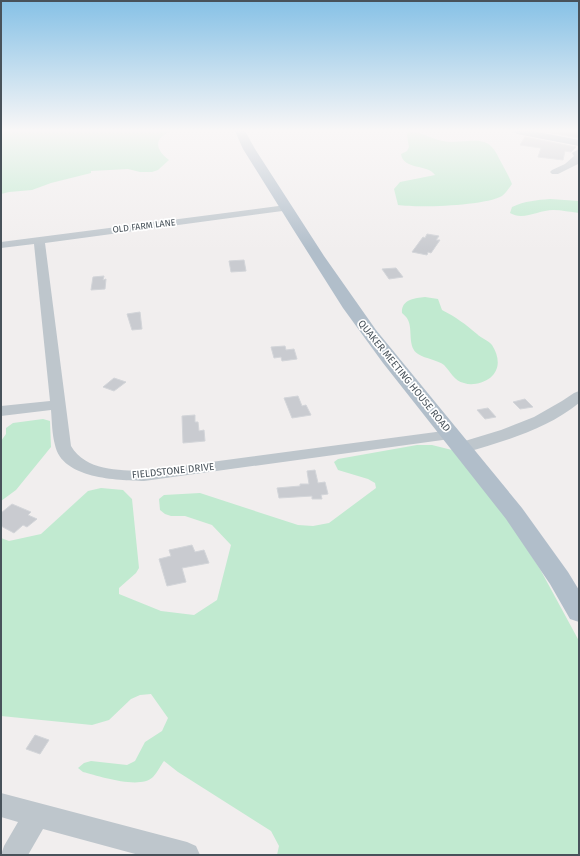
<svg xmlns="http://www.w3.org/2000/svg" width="580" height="856" font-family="'Fira Sans',sans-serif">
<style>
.green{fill:#c1ead0}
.building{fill:#c9cbd0;stroke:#d3d5d9}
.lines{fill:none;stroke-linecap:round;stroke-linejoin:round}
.minor{fill:#bec6cc;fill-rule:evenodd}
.major{fill:#b1beca;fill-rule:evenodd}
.labels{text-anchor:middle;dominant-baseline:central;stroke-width:3.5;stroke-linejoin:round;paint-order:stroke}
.far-street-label{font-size:9px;fill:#48525a;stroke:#fff}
.street-label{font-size:10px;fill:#48525a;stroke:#fff}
</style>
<rect width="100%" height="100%" fill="#f1eeee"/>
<path class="green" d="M1,131H172C154,137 154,149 169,160L158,170L152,172H140L128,169L91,171V173L51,183L32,190L9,192L1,194Z
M408,131C421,131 430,139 443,141C452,143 460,141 468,141C488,139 493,145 501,162C505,170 509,176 512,184C509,188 506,193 502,196C484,206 418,208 398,205L394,189L400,182L435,175C428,164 403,170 401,154L407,151L409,147L407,135Z
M550,199L579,201V213C570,212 562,210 553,210C539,210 523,221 510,213L512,207C525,201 537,200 550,199Z
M425,297L438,299L442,310C456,317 465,324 477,334C481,338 488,340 492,345C499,356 501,369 490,378C483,383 472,386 464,383C454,381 450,371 444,365C438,360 426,359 418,354C407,347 413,330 408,320C407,317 404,315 402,313C401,300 414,298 425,297Z
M43,419L50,421L51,447L16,490L1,501V441L6,434V428L13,423Z
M417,445H432L456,451L509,521L540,569L579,641V855H277L279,846L271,831L178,772L164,761C160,766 158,772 153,777C140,790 99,776 83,772L78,768L84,763L91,761L127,765L135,761L145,742L162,731L168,718L151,694L140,695L131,699L109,720L92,725L1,716V538L9,541L41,534L88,491L101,488L123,490L132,499L139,568L136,573L119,588V594L161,611L194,615L217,600L231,545L212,525L185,516H171L165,514L160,510L159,499L164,495L200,493L298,525L313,526L329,523L376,488L375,483L368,479L338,470L334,462L338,459Z"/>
<path class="building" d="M541,131H579V138Z
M525,137L576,147L571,152L565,151L563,160L538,157L541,148L520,145Z
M427,234L439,236L436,240H440L431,253L428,252L427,255L412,252L423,237L425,238Z
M244,260L246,271L231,272L229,261Z
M396,268L403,277L389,279L382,269Z
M104,276L103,280L106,279L105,289L91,290L93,277Z
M140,312L142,329L132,330L127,314Z
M285,346L286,350L294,349L297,359L282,361L281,357L274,358L271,347Z
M114,378L126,382L114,391L103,387Z
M298,396L302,406L306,405L311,415L292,418L284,398Z
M525,399L533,407L520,409L513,402Z
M488,408L496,417L485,419L477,410Z
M195,415V422H198L199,431L204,430L205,441L183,443L182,416Z
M315,470L318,483L325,482L328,494L321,495L322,499H312V496L279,498L277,488L300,486V484H309L307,471Z
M12,504L31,512L28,515L37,519L27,527L23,525L14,533L1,526V513Z
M192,545L195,552L204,550L209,563L182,568L186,582L167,586L159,559L171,556L169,550Z
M35,735L49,740L40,754L26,749Z"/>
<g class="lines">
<path class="minor" d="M579,149L578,164L558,174H552L550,172L552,170L565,164L574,156L572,153Z
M286,205L290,206L291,208L290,210L45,243L71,446C86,471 118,470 144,471L451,430L457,432L459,435L457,438L144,481C117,480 62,479 55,445C52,434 52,422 51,410L1,416V406L50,401L34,244L1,248V242Z
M579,391V403C547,429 505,441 467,452L461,453L455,452L453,448L455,444L501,430L534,417L562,401L574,393Z
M1,793L187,842L196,846L200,855H139L43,829L28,855H1L4,846L18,822L1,817Z"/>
<path class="major" d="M235,131H245L255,149L324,256L376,330L522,508L568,572L579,590V622L570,619L550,584L506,519L383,363L343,308L293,229L243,149Z
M512,131H533L579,140V146L517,134Z"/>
</g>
<linearGradient id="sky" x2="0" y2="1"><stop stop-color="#86c1e6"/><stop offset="0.52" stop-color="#f9f7f7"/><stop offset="1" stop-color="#f9f7f7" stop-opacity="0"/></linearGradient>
<rect width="580" height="251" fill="url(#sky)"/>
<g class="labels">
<g class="far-street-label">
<text transform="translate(144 226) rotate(-7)">OLD FARM LANE</text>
</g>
<g class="street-label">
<text transform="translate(404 376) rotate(51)">QUAKER MEETING HOUSE ROAD</text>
<text transform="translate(173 471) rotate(-6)">FIELDSTONE DRIVE</text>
</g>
</g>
<rect width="580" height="856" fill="none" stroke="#48525a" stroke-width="4"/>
</svg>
